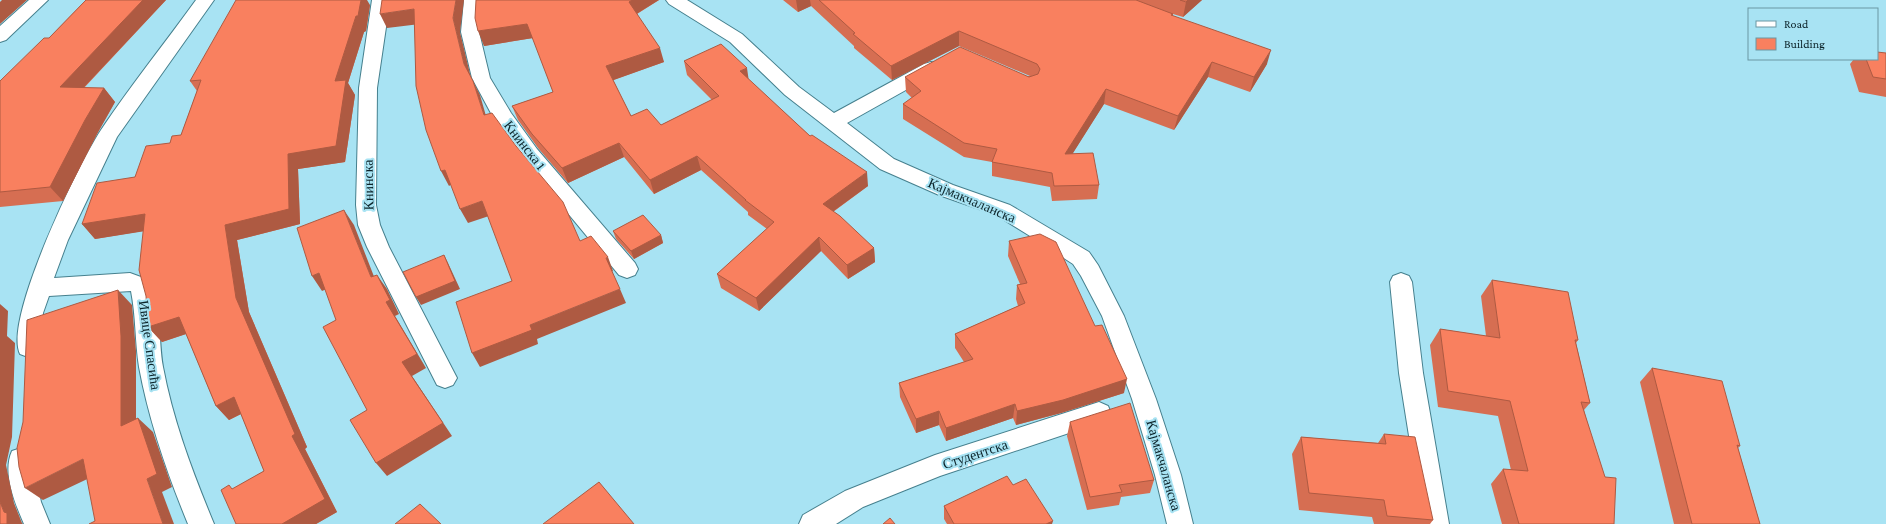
<svg xmlns="http://www.w3.org/2000/svg" width="1886" height="524" font-family="'Crimson Pro',serif">
<style>
.lines{fill:none;stroke-linecap:round;stroke-linejoin:round}
.minor-casing{stroke:#46808e;stroke-width:2}
.minor{fill:#fff;fill-rule:evenodd}
.wall{fill:#d66e52}
.shaded-wall{fill:#ae5a42}
.building{fill:#f9805f;stroke:#ae5a42}
.labels{text-anchor:middle;dominant-baseline:central;stroke-width:4;stroke-linejoin:round;paint-order:stroke}
.street-label{font-size:14px;fill:#0c242a;stroke:#a8e3f3}
</style>
<rect width="100%" height="100%" fill="#a8e3f3"/>
<g class="lines">
<g class="minor-casing">
<path id="minor" d="M29,0H48L6,40L0,42V26Z
M196,0H214L117,137L68,240L54,278L130,273L149,280C162,305 158,339 163,367C173,421 193,473 214,524H188C167,473 149,421 139,367C135,342 136,316 131,291L49,296L43,313L40,347L36,354L28,357L20,354C3,320 79,163 101,130C131,85 165,43 196,0Z
M372,0H390L377,88L376,205L380,225L389,247L457,378L453,385L445,388L437,385L367,247L358,225L356,205L359,88Z
M464,0H482L479,32L490,78L511,113L537,149L635,263L638,269L635,275L627,278L619,275L523,159L493,117L472,78L461,32Z
M666,0H687L742,34L799,87L834,113L924,64L931,62L938,64L940,68L938,72L847,123L894,159L953,185L1010,205L1089,252L1098,265L1124,316L1156,399L1181,475L1193,524H1167L1155,475L1132,399L1102,316L1081,276L1073,264L1030,236L996,215L939,195L880,169L785,95L730,42L669,4Z
M1401,273L1409,276L1412,282L1423,373L1449,524H1423L1399,373L1390,282L1393,276Z
M1099,402L1108,406L1111,413L1108,420L940,476L863,507L836,524H799L803,515L845,491L935,455Z
M21,448L30,451L34,459L33,465L41,502L50,524H24C15,503 2,473 12,451Z"/>
</g>
<use href="#minor" class="minor"/>
</g>
<path class="wall" d="M86,0H166L84,88H104L115,102L97,134L63,201L0,207V81L49,38Z
M476,0H659L637,14L664,62L613,80L631,116L661,125L712,100L687,75L684,61L748,79L810,136L868,186L833,212L874,248L875,262L848,279L821,251L759,311L721,288L717,274L767,229L748,215V212L701,170L654,194L624,157L568,183L538,148L518,120L512,106L553,92L533,38L484,46Z
M783,0H1202L1183,17L1173,14V16L1267,64L1250,92L1208,77L1174,130L1104,104L1072,154L1099,185L1097,199L1052,201L1050,187L992,176V162L964,157L903,119V104L912,98L906,92L905,77L1030,76L959,46L892,80L854,48V46L811,6L798,12Z
M370,5L366,31L364,32L348,83L355,95L345,162L298,169L300,224L237,240L249,312L307,447L305,449L337,512L316,524H236L233,489L264,471L241,414L229,420L216,406L186,334L162,342L148,327L143,231L95,239L82,224L135,177L170,143L181,135L197,91L190,81Z
M1886,53V97L1859,92L1850,64L1854,59H1877Z
M613,231L661,235L663,243L634,259L616,239Z
M1009,241L1124,393L1061,413L1016,425L1013,418L946,441L939,425L916,433L900,397L899,383L964,362L955,348V334L1018,306L1016,299L1017,285L1020,284L1008,256Z
M1492,280L1578,340L1576,343L1590,403L1584,410L1614,524H1502L1491,484L1503,469L1511,470L1498,416L1438,407L1430,345L1440,329L1486,336L1481,296Z
M1652,368L1740,446L1738,448L1760,524H1674L1640,382Z
M1070,422L1154,480L1150,493L1121,497L1119,505L1087,510L1067,436Z
M1384,434L1433,520L1430,524H1374L1372,517L1299,510L1292,454L1301,437L1378,443Z
M1013,485L1052,524H947L944,519V506Z"/>
<path class="shaded-wall" d="M2,0H27L0,24V2Z
M143,0H166L71,101L60,87Z
M361,0H367L370,5L366,31L364,32L348,83L355,95L345,162L298,169L300,224L237,240L249,312L307,447L305,449L337,512L316,524H282L292,436L236,298L225,225L288,154L335,81L356,16Z
M456,0H464L460,32L471,78L464,64L453,18Z
M632,0H659L633,16L629,2Z
M796,0H810L811,6L798,12Z
M1188,0H1202L1183,17L1186,2Z
M414,9L420,24L387,28L380,14Z
M527,24L533,38L484,46L478,31Z
M959,31V46L892,80L891,66Z
M660,48L664,62L611,81L606,66Z
M1271,50L1267,64L1250,92L1254,77Z
M1212,62L1208,77L1174,130L1178,116Z
M747,68L749,82L740,71Z
M473,81L480,95L490,130L484,115Z
M104,88L115,102L97,134L63,201L50,187L85,120Z
M1106,89L1104,104L1063,169L1065,154Z
M619,143L624,157L568,183L562,168Z
M697,156L701,170L654,194L650,180Z
M445,170L452,184L449,186L441,171Z
M867,172L868,186L824,218L823,204Z
M482,201L489,216L468,223L460,209Z
M344,210L354,225L380,292L371,277Z
M145,214L158,229L95,239L82,224Z
M661,235L663,243L634,259L631,251Z
M819,237L821,251L759,311L756,298Z
M874,248L875,262L848,279L847,265Z
M444,255L448,263L460,289L421,305L416,297Z
M608,257L613,271L611,272L606,258Z
M319,273L329,288L322,291L312,276Z
M377,275L387,289L399,314L395,316L426,368L412,376L452,436L387,476L376,463L402,362L386,302Z
M620,289L626,303L537,339L538,344L480,367L472,353L530,325Z
M118,290L132,305L136,351V440L121,426Z
M0,304L8,311L7,336L15,343L12,437L6,465L14,503L22,523L23,524H7L4,512L0,502Z
M179,317L192,332L162,342L148,327Z
M1127,379L1124,393L1061,413L1016,425L1017,411Z
M234,397L247,411L229,420L216,406Z
M1015,404L1013,418L946,441V428Z
M939,411V425L916,433V419Z
M138,418L153,432L172,487L162,492L174,524H163L147,479Z
M83,459L100,473L43,500L25,488Z
M1053,521L1052,524H1046Z"/>
<path class="building" d="M86,0H143L60,87L104,88L85,120L50,187L0,192V81L44,38H49Z
M236,0H361L358,16H356L335,81L346,80L336,146L288,154L289,209L225,225L236,298L295,434L292,436L325,499L282,524H236L221,490L229,485L232,489L264,471L234,397L216,406L179,317L148,327L146,296L139,270L145,214L82,224L97,183L135,177L146,146L170,143L172,136L181,135L201,80L190,81Z
M382,0H456L453,18L464,64L473,81L484,115L492,113L516,146L563,202L580,241L591,236L608,257L606,258L620,289L530,325L532,330L472,353L456,302L512,281L482,201L460,209L445,170L441,171L426,130L416,86L414,9L380,14Z
M476,0H632L629,2L660,48L606,66L631,116L647,109L661,125L719,96L684,61L721,44L747,68L740,71L810,136L812,135L867,172L823,204L840,216L874,248L847,265L819,237L756,298L717,274L774,222L745,200H746L697,156L650,180L619,143L562,168L532,134L512,106L553,92L527,24L478,31L475,18Z
M819,0H1136L1173,14L1171,15L1271,50L1254,77L1212,62L1178,116L1106,89L1065,154L1093,153L1099,185L1054,186L1052,173L992,162L997,149L964,143L903,104L921,91L905,77L960,47L1029,77L1038,74L1040,69L1037,64L959,31L891,66L853,34L855,33Z
M1180,0H1188L1186,2Z
M1877,52L1886,53V79L1873,77L1866,59H1877Z
M344,210L371,277L377,275L390,300L386,302L417,354L402,362L443,423L376,463L350,420L367,410L323,327L336,320L319,273L312,276L297,228Z
M643,215L661,235L631,251L613,231Z
M1040,234L1056,242L1095,326L1102,325L1127,379L1063,400L1017,411L1015,404L946,428L939,411L916,419L899,383L973,359L955,334L1025,303L1017,285L1027,283L1009,241Z
M444,255L455,281L416,297L403,272Z
M1492,280L1568,292L1578,340H1575L1590,403L1581,402L1605,477L1616,478L1614,524H1519L1503,469L1528,471L1510,401L1448,391L1440,329L1500,338Z
M118,290L121,336V426L138,418L157,474L147,479L163,524H89L95,521L83,459L25,488L19,467L17,448L23,422L27,320Z
M1652,368L1722,381L1740,446L1737,445L1760,524H1692Z
M1130,403L1154,480L1119,485L1122,492L1090,497L1070,422Z
M1384,434L1415,437L1433,520L1387,516L1384,500L1309,493L1301,437L1386,444Z
M1007,476L1013,485L1026,479L1053,521L1046,524H954L944,506Z
M599,482L634,524H543Z
M0,502L4,512L7,513V524H0Z
M420,504L441,524H395Z
M890,518L895,524H883Z"/>
<g class="labels">
<g class="street-label">
<text transform="translate(525 145) rotate(52)">Книнска 1</text>
<text transform="translate(368 185) rotate(-91)">Книнска</text>
<text transform="translate(972 200) rotate(23)">Кајмакчаланска</text>
<text transform="translate(150 345) rotate(82)">Ивице Спасића</text>
<text transform="translate(975 454) rotate(-18)">Студентска</text>
<text transform="translate(1164 465) rotate(74)">Кајмакчаланска</text>
</g>
</g>
<rect x="1748" y="8" width="130" height="52" fill="#a8e3f3" stroke="#6a97a3"/>
<rect x="1756" y="21" width="20" height="6" fill="#ffffff" stroke="#6a97a3"/>
<text x="1784" y="28" font-size="12" fill="#0c242a">Road</text>
<rect x="1756" y="38" width="20" height="12" fill="#f9805f" stroke="#6a97a3"/>
<text x="1784" y="48" font-size="12" fill="#0c242a">Building</text>
</svg>
